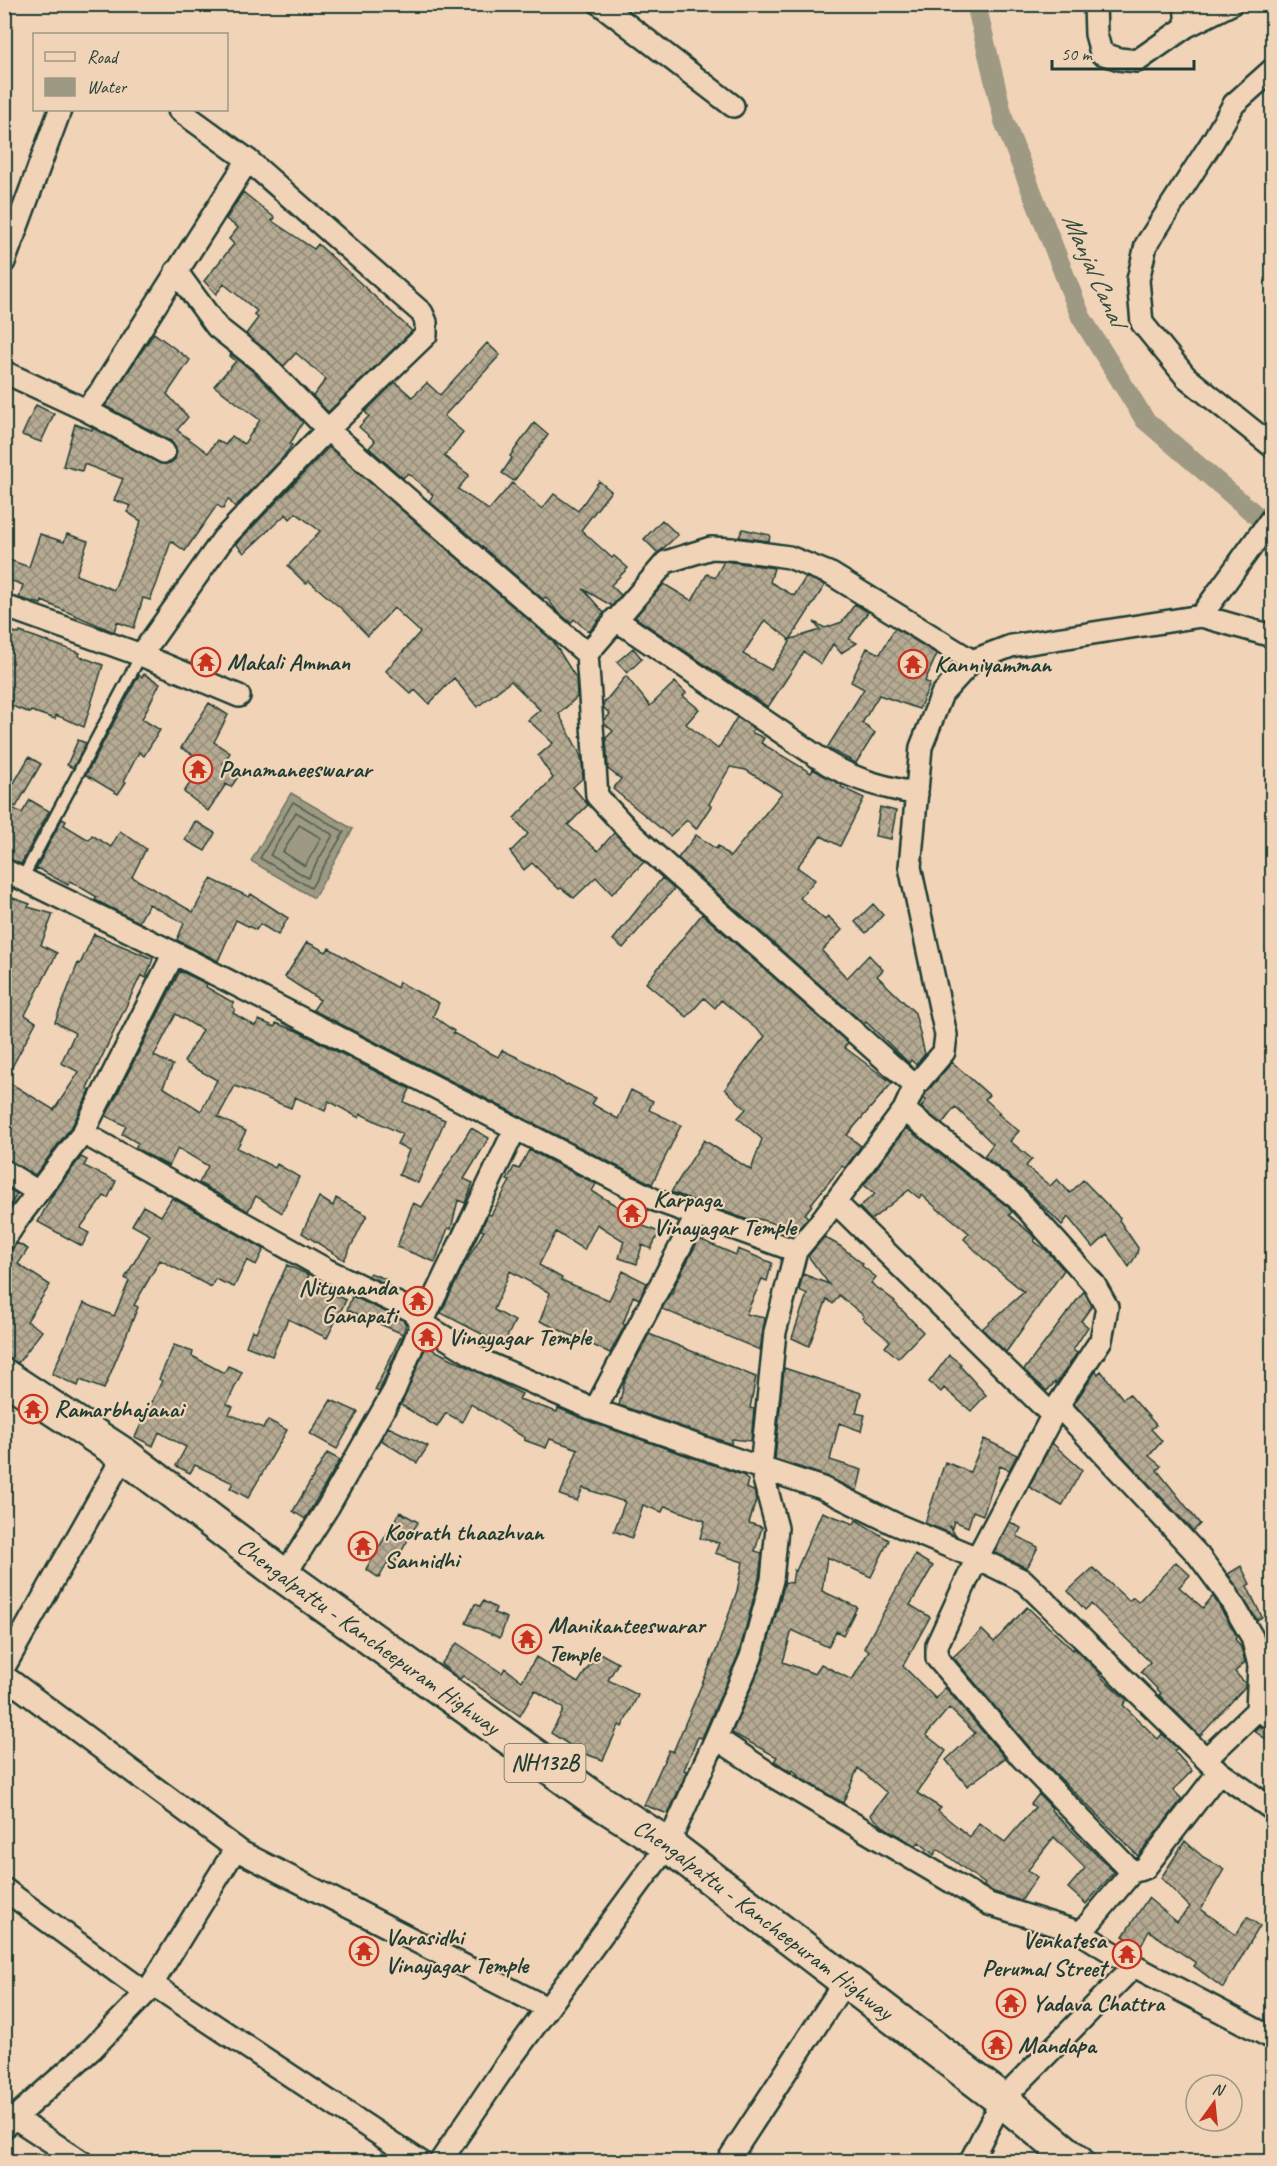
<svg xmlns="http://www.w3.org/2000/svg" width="1277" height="2166" font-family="Caveat,sans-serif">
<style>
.water{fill:#9e9983;stroke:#6b7463;stroke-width:1.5}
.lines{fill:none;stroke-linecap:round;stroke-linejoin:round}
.shore{stroke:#526254;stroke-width:1.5}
.canal{stroke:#9e9983;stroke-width:20}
.building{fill:url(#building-cross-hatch);stroke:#1f3d34;stroke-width:1.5;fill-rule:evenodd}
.lane-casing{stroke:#1f3d34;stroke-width:15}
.street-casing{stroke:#1f3d34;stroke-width:26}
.highway-casing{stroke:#1f3d34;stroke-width:38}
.lane{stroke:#f1d4b7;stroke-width:10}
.street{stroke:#f1d4b7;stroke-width:21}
.highway{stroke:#f1d4b7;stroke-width:33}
.labels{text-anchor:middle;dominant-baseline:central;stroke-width:4.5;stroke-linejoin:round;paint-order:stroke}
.shield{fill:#f1d4b7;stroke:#5e6a5b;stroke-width:1.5}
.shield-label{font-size:22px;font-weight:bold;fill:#1f3d34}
.poi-label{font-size:24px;font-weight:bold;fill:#1f3d34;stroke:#f1d4b7;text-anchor:start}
.street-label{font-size:24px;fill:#1f3d34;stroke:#f1d4b7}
.water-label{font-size:26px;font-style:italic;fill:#324b40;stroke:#f1d4b7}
</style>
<defs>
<pattern id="building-cross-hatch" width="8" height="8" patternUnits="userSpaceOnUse" patternTransform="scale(1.5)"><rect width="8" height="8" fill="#b6aa93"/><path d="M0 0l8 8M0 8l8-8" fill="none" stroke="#938c79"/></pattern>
</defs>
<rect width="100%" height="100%" fill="#f1d4b7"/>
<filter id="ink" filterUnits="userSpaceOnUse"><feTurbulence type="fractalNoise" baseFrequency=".0167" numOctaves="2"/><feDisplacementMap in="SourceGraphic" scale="12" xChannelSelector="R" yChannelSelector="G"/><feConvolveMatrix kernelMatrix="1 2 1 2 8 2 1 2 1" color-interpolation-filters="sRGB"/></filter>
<g filter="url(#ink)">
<path class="water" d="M291,793L353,829L314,898L251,861Z"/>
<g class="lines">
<path class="shore" d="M293,802L344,832L311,888L260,858Z
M296,812L333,835L308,878L270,855Z
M299,825L321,838L305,866L283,852Z"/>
<path class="canal" d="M976,4L1004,121L1081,317L1145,420L1272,529"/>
</g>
<path class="building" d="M243,192L275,218L272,221L314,249L318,244L412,331L328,412L313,396L326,379L296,353L284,366L246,334L258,318L254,314L257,311L224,284L216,294L204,281L234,244L229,239L238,228L226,219Z
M154,333L190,360L167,394L188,417L177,430L208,453L217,440L225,445L232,436L244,444L260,420L214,386L236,361L230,356L231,354L255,373L303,422L290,444L292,445L281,460L235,507L228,499L223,509L217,505L185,551L171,541L157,583L150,600L143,598L134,628L117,622L114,632L42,601L41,604L19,598L23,585L4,578V558L29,567L40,534L64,542L67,534L88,541L76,575L114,590L141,521L127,512L131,506L114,500L123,479L84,464L82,471L63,466L75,424L92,430L93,428L159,463H170L175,459L177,451L171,441L105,406Z
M487,343L500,355L444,416L463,432L444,456L469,475L458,489L489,510L512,483L542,509L554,494L578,511L599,481L611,491L581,530L612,558L614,556L628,568L611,585L621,595L612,606L583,589L604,613L589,632L574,619L571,623L556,610L546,597L543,599L429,501L433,495L408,473L403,478L369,448L375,441L359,427L369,416L365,412L395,382L412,397L427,383L440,395Z
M36,405L54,414L41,442L22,435Z
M534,423L548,435L514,481L502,473L512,458L510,456Z
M329,447L553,641L576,678L577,697L559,714L580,754L582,763L583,778L573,787L588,805L568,825L598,851L614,833L644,862L612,894L596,877L574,898L561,888L559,889L532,863L524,870L510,852L528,834L514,818L553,778L538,756L553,743L528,720L540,710L511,681L477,707L454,678L429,704L415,690L411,694L386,671L420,632L394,608L368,636L343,610L309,581L306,584L288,566L320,531L296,513L290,519L286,514L244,553L236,544Z
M662,520L678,535L658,553L644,539Z
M743,529L770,535L769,541L739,537Z
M724,561L774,568L770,582L794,596L806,577L825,585L790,640L765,620L743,654L771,670L790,642L788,640L820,630L814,622L825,628L842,622L855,604L868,612L849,639L857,643L841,653L833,644L821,664L804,652L768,707L635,617L664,584L692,601L707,574L715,578Z
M4,628L19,634L20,632L35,637L80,653L79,656L103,665L84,727L56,715L55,719L31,711L30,713L4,703Z
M895,628L937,654L925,681L930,684L919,709L879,695L862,723L875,733L856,763L827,748L864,689L851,682L867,648L880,654Z
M633,648L642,659L627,673L617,662Z
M144,674L160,683L142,719L160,730L144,756L139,752L124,781L126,782L118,794L86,775L139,675L142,677Z
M626,676L650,706L675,682L686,693L683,696L699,709L686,724L718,749L737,717L754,729L751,732L764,738L761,743L811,773L813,769L842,785L841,787L864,798L840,846L821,836L797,867L815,880L800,898L825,920L828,916L842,930L822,951L847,978L869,955L883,970L877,976L915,1013L925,1054L916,1065L911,1060L909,1063L866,1022L864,1024L678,858L696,835L716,849L718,846L730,857L782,793L746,770L730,767L709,804L711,806L696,829L687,820L670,836L613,789L621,779L608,769L606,738L613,731L605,724L604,721L610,714L604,708L603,704Z
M209,703L228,715L214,742L230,753L223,764L240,774L231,787L226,784L208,811L184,792L205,761L181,748Z
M78,740L86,743L73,768L67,765Z
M29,757L41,764L16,807L4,800Z
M30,800L49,811L21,864L4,857V804L22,813Z
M880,807L896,811L891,839L875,836Z
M62,819L66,821L64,825L89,840L92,835L111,847L120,831L135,841L146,849L132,877L193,912L211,879L249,897L251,894L288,918L278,935L260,924L256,930L236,920L218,961L177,940L184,923L149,904L139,922L95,900L97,897L70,881L68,885L37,868L35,871Z
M195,821L215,833L205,851L185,840Z
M662,878L674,889L623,948L613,940Z
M4,884L14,889L10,897L30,904L28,907L53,914L41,945L57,953L25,1015L36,1022L5,1080L54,1110L79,1072L61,1063L75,1033L55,1022L78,963L80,964L94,934L153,959L146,978L141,975L87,1088L90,1090L72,1126L35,1175L4,1158Z
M873,904L883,915L866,933L855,922Z
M702,914L848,1043L844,1047L892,1083L847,1135L861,1146L845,1168L842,1166L811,1204L812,1205L805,1214L808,1218L792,1236L783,1226L755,1218L754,1222L671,1192L704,1140L751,1170L762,1139L738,1118L746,1109L725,1089L765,1036L721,1000L715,1008L704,998L687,1017L646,983Z
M307,942L326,952L329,948L397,988L399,982L439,1003L433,1016L454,1031L453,1033L498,1057L502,1050L531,1064L566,1085L567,1084L596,1098L592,1104L618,1119L631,1090L653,1101L649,1110L681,1125L652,1184L313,1010L320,1000L285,977Z
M180,971L207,984L206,987L234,1003L232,1007L235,1009L233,1013L255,1026L259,1020L275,1027L276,1023L297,1031L410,1089L404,1102L445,1120L418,1183L399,1175L409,1150L397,1144L402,1134L361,1114L359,1118L329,1101L325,1111L295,1097L291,1108L235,1086L218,1117L246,1131L237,1148L275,1168L277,1164L299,1177L282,1213L256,1196L248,1211L199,1183L208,1166L178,1148L169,1166L135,1148L138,1143L122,1134L126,1126L106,1116ZM176,1014L202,1030L184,1062L217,1080L201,1111L163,1087L173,1065L154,1056Z
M952,1062L989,1095L985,1099L1000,1113L998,1114L1019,1131L1010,1141L1032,1159L1026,1166L1050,1186L1057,1179L1070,1193L1083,1180L1120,1218L1119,1220L1138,1248L1137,1254L1129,1267L1107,1235L1093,1248L1068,1217L1062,1225L1025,1188L984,1156L993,1144L955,1107L942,1124L921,1107L926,1100L923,1098L926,1093Z
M471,1128L489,1138L464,1179L473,1183L465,1203L458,1200L451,1229L448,1228L435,1262L397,1247L413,1203L422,1207Z
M906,1128L1008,1207L1012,1212L1009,1215L1036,1238L1034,1241L1047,1251L1064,1270L1006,1352L982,1329L1024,1292L984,1259L964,1239L969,1233L942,1211L941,1212L922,1195L919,1198L909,1190L871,1220L859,1207L875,1194L864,1185Z
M529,1150L596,1184L592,1191L638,1219L635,1223L659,1232L651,1249L642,1245L637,1264L619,1258L624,1241L597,1224L584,1250L556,1232L539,1265L562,1278L561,1280L609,1300L623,1271L647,1283L639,1299L633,1296L623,1324L625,1325L610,1353L540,1321L550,1293L510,1271L494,1310L515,1321L503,1345L441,1313L464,1265L484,1231L481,1230L488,1214L491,1215L510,1181L507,1180L514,1167L519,1169Z
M81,1157L87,1160L84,1166L116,1181L108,1198L104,1196L80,1228L89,1233L82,1246L38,1222L53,1194Z
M4,1186L17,1194L4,1216Z
M319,1197L333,1206L336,1198L367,1215L344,1260L302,1233Z
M172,1198L264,1249L256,1265L247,1260L234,1287L215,1279L211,1287L160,1260L134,1305L138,1307L104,1389L80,1380L78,1386L52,1374L84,1303L114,1316L129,1281L125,1278L150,1235L132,1225L143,1206L161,1216Z
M824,1237L840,1246L863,1264L862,1266L876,1277L871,1283L895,1301L894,1302L923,1332L898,1358L885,1347L890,1341L862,1318L864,1316L839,1295L833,1304L827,1299L809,1346L792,1338L807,1294L799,1290L803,1274L829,1284L808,1256Z
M699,1239L736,1255L738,1249L772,1263L767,1281L762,1279L746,1314L765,1318L760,1350L662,1309L670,1294H672L676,1283Z
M17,1243L28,1249L18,1264L50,1285L27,1321L42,1331L18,1363L4,1357V1253L10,1251Z
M287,1265L309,1275L306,1281L346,1300L327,1338L288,1319L272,1356L246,1346L252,1330L256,1332Z
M370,1273L388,1280L386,1284L368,1276Z
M1084,1291L1092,1306L1081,1321L1088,1327L1073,1350L1077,1353L1056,1384L1055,1382L1047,1391L1024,1370Z
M352,1296L403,1320L406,1324L403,1334L347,1310Z
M402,1334H404L379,1392L375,1390Z
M649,1334L756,1377L750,1408L754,1409L751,1441L732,1439L731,1444L619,1405L625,1380Z
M174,1345L193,1352L192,1356L224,1373L228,1366L242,1372L227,1404L233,1407L229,1414L263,1428L268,1420L287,1430L248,1498L230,1488L233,1483L195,1465L190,1473L176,1466L186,1447L159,1432L153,1446L135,1437L162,1381L159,1379Z
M426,1346L522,1394L519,1399L557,1412L558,1408L591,1422L745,1476V1478L748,1480L746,1488L754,1491L756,1500L749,1523L762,1527L755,1551L762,1553L759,1578L739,1653L702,1738L698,1737L684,1770L687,1771L668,1814L644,1805L669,1750L673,1752L716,1651L737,1591L743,1562L715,1553L719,1543L700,1538L705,1521L665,1506L662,1512L643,1505L632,1538L614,1531L625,1502L583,1488L577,1501L560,1495L578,1449L550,1439L546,1448L524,1440L525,1438L471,1404L462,1422L446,1413L437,1427L401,1405Z
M949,1355L961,1364L960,1366L986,1395L971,1411L944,1388L941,1392L929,1382Z
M784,1368L861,1393L856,1413L865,1415L861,1431L839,1423L830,1460L862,1470L857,1491L826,1476L775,1459Z
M1096,1371L1098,1374L1101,1371L1123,1399L1129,1394L1156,1425L1151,1429L1162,1441L1149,1456L1161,1466L1157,1470L1200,1524L1193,1531L1074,1404Z
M331,1400L358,1412L337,1449L310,1434Z
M388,1427L428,1446L417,1463L381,1440Z
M984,1439L1017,1455L1009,1470L1000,1466L983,1515L973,1511L968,1527L954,1521L952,1528L948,1526L957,1536L925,1523L945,1462L970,1472Z
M1052,1443L1082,1470L1062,1506L1029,1487Z
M327,1453L340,1460L305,1519L293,1511Z
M400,1512L418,1522L392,1568L387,1564L379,1578L366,1569Z
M822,1512L854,1524L856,1520L889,1540L871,1577L827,1557L822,1591L857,1607L843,1635L836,1631L828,1647L792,1630L783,1662L815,1674L821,1664L852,1680L869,1651L864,1648L915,1555L933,1566L910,1605L930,1617L903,1666L936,1699L945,1687L1005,1758L967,1786L946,1760L975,1733L949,1708L926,1735L946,1751L917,1793L941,1808L938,1811L970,1837L979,1823L1005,1842L1035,1807L1031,1804L1039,1794L1052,1808L1051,1810L1114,1872L1086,1904L1068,1888L1085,1868L1054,1837L1028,1870L1037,1877L1021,1901L994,1892L983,1886L985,1884L938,1849L934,1855L919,1842L916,1846L884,1827L870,1815L887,1793L858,1768L843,1803L802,1779L793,1770L791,1772L774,1761L777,1757L732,1733L763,1660L785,1582L792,1583L794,1570L796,1571Z
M1010,1522L1021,1528L1017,1536L1038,1547L1027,1568L994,1552Z
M1176,1562L1190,1575L1179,1587L1203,1608L1213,1596L1237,1636L1235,1639L1241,1647L1245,1662L1235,1672L1245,1683V1687L1200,1736L1159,1695L1161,1693L1141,1672L1150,1662L1091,1604L1085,1610L1068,1591L1093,1568L1129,1601L1133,1597L1138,1602Z
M1241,1566L1250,1584L1247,1586L1262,1617L1257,1620L1228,1574Z
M483,1601L496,1608L494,1613L507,1618L500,1638L466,1623L475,1604L480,1606Z
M1027,1607L1073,1650L1074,1648L1101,1674L1099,1675L1127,1700L1123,1705L1158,1739L1162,1734L1177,1748L1174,1751L1192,1771L1173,1790L1182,1799L1138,1856L1031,1749L953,1657L982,1630L994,1642Z
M457,1643L502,1673L505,1668L522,1681L536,1657L578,1683L598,1652L618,1663L608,1680L638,1695L622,1727L619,1725L603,1760L582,1753L551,1733L563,1711V1708L535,1690L520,1716L463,1676L460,1679L441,1664Z
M1259,1726L1272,1731V1743L1254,1731Z
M1185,1841L1203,1857L1224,1869L1201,1909L1236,1935L1247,1917L1260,1926L1223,1988L1194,1966L1196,1963L1149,1931L1140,1947L1123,1936L1148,1898L1177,1922L1190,1907L1161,1878Z"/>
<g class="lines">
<g class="lane-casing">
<path id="lane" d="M22,879L141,655"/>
</g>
<g class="street-casing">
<path id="street" d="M600,4L733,106
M1095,4L1096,34L1101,53L1119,59L1137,61L1187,26L1231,4
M1185,4L1187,26
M1272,70L1234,104L1214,139L1146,245L1138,280L1142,323L1186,377L1272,446
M4,262L60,110
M176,271L217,327L264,364L328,430L587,654
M4,372L86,410L101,391L248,160
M86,410L164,452
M4,606L141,655L239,696
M1201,616L1272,636
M615,619L828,764C858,781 883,787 917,794
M141,655L223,539L315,442L426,335V322L422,313L248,160L179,110
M4,870L174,953L655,1200L796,1251
M915,1086L673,871L633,835L597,796L587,654L666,562L711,548L732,549L789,557L831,574L972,661
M904,1110L1017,1198L1094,1284L1107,1307L1101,1340L1058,1405L977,1558L937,1645V1658L1022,1758L1132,1872
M83,1133L327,1270L411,1310L422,1323L483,1361L595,1410L761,1468L822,1488L895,1524L977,1558L1024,1581L1219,1772L1145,1868L1132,1872L1081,1933
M4,1171L38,1192
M835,1202L1053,1416
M4,1240L19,1217L83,1133L174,953
M1058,1405L1198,1555L1227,1594L1252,1637L1259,1665L1257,1710
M595,1410L697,1215
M284,1576L328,1507L394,1391L422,1323L515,1129
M4,1667L124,1455
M4,1676L241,1852L547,2008
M716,1738L776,1778L989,1904L1081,1933L1134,1966L1272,2038
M1206,1759L1257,1710L1272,1718
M1219,1772L1272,1809
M4,1889L146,1993
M152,1984L236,1848
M15,2118L82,2162
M4,2127L92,2049L146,1993L152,1984L421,2162
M440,2162L503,2069L668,1845L716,1738L751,1657L772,1580L777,1528L761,1468L775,1332L796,1251L818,1225L904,1110L915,1086L944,1052L946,1035L910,867L921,747L942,694L972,661L1011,646L1201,616L1272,518
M727,2162L846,1980
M970,2162L1002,2100L1134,1966"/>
</g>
<g class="highway-casing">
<g id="highway">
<path id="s1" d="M4,1376L124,1455L284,1576L589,1795L668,1845L1002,2100L1077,2162"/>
</g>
</g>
<use href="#lane" class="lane"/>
<use href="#street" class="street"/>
<use href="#highway" class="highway"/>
</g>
</g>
<defs>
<g id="temple-ring" transform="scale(1.5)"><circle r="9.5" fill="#f1d4b7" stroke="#c8321e" stroke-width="1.5"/><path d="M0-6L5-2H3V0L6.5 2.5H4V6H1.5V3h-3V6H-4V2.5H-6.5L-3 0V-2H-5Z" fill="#c8321e"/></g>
</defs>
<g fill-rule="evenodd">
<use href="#temple-ring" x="206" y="662"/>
<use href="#temple-ring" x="913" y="664"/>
<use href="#temple-ring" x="198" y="769"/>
<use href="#temple-ring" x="632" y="1213"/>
<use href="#temple-ring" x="418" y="1301"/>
<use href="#temple-ring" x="427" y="1337"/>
<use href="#temple-ring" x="33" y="1409"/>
<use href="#temple-ring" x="363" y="1546"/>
<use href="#temple-ring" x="527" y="1639"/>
<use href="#temple-ring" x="364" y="1951"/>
<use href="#temple-ring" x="1127" y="1954"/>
<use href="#temple-ring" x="1011" y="2003"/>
<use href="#temple-ring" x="997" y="2045"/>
</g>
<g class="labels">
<rect class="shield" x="504.5" y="1744" width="81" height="38" rx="4.5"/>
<g class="shield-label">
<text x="545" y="1763">NH132B</text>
</g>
<g class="poi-label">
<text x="227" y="662">Makali Amman</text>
<text x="934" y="664">Kanniyamman</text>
<text x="219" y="769">Panamaneeswarar</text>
<text x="653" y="1199">Karpaga<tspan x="653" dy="28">Vinayagar Temple</tspan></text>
<text x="397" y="1287" text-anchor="end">Nityananda<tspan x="397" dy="28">Ganapati</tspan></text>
<text x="448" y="1337">Vinayagar Temple</text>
<text x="54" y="1409">Ramarbhajanai</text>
<text x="384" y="1532">Koorath thaazhvan<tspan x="384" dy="28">Sannidhi</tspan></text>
<text x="548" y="1625">Manikanteeswarar<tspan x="548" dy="28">Temple</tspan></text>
<text x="385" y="1937">Varasidhi<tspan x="385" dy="28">Vinayagar Temple</tspan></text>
<text x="1106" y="1940" text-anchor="end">Venkatesa<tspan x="1106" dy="28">Perumal Street</tspan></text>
<text x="1032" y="2003">Yadava Chattra</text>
<text x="1018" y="2045">Mandapa</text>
</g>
<g class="street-label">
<text stroke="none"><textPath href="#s1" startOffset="448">Chengalpattu - Kancheepuram Highway</textPath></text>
<text stroke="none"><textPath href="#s1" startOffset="934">Chengalpattu - Kancheepuram Highway</textPath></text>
</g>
<g class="water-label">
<text transform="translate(1094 269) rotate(66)">Manjal Canal</text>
</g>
</g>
<rect width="1277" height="2166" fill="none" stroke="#f1d4b7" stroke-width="24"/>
<rect x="12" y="12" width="1253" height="2142" fill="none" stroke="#1f3d34" stroke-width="2" filter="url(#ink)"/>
<rect x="33" y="33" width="195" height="78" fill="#f1d4b7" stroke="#9d9883" stroke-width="1.5"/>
<rect x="45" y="52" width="30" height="9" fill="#f1d4b7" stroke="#9d9883" stroke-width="1.5"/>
<text x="87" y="63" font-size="18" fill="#1f3d34">Road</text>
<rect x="45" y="78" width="30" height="18" fill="#9e9983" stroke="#9d9883" stroke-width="1.5"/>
<text x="87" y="93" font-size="18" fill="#1f3d34">Water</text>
<g transform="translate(1214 2103) rotate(15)"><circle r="28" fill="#f1d4b7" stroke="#9d9883" stroke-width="1.5"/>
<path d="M0-4.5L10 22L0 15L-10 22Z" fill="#c8321e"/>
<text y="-9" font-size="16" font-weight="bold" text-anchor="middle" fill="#1f3d34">N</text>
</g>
<path d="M1052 60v9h142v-9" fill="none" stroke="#1f3d34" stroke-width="3"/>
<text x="1061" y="60" font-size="18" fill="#1f3d34" stroke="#f1d4b7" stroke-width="4.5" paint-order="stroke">50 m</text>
</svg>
